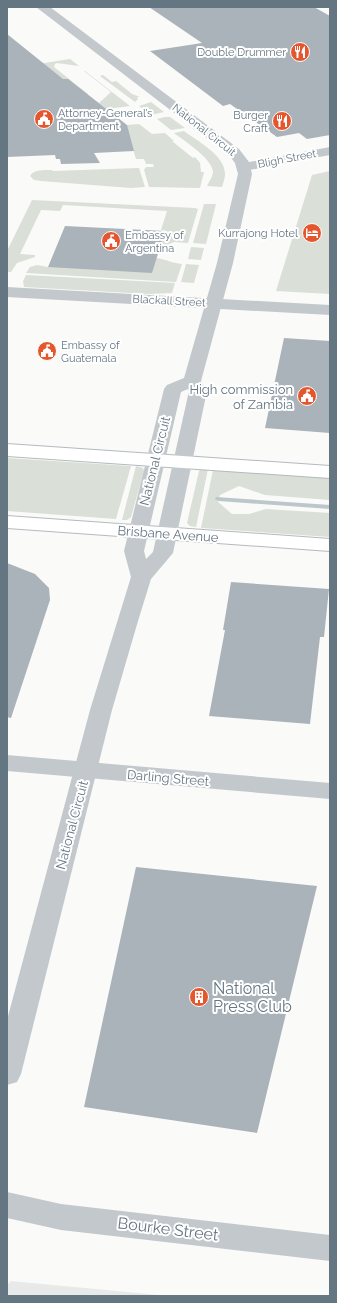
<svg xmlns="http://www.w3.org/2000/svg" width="337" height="1303" font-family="Raleway,sans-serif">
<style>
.built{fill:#e8e9e9}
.green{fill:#dadfd7}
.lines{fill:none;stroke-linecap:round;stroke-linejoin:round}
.stream{fill:#bbc7cb;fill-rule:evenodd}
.building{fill:#aab3b9}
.secondary-casing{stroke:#b3babf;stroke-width:2}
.minor{fill:#c3c8cc;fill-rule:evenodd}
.tertiary{fill:#c3c8cc;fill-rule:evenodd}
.secondary{fill:#fff;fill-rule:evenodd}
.labels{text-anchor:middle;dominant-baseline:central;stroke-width:4;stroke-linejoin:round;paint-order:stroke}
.far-poi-label{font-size:11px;fill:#657683;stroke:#fff;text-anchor:end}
.far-street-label{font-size:11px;fill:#657683;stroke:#fff}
.poi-label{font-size:13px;fill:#657683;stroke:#fff;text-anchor:end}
.street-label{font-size:13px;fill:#657683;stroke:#fff}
.near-poi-label{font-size:16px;fill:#657683;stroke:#fff;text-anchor:start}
.near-street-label{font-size:16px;fill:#657683;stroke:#fff}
</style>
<rect width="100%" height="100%" fill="#fafaf8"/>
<path class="built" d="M11,1281L169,1296H7V1285Z"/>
<path class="green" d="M70,59L79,66L57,63L55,64L54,67L88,94L82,95L7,69Z
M84,71H85L130,106L107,109L99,103L111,92Z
M103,75L112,82L116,81L132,94L140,97H137L138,99L135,102L100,76Z
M151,102L164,112L151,115L139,106Z
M165,117H170L185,128L171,130L157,119Z
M139,124L152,134L165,133L174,141H172L193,158L195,157L200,163L201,172H204L200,188L149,187L144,170L146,167H154L153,164H146L144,159H136L126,125Z
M184,131C197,141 225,155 225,174C225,179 223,183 222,187L207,186C209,182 213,176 213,172C213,159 183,140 174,133Z
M139,168L145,187L131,188L41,181L34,180L30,176C34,169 45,170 52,170L53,171Z
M330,171V294L276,291L312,175Z
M32,200L195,208L198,209L188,243L174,242L167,245H160L165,230H161L167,211L63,205L60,211L41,210L20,254L35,255V257L17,263L11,272H7V251Z
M204,204H216L206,244L193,243Z
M191,247L204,248L201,260L188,259Z
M156,258C165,259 171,263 182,264L176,282L26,273L30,267L37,265L48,267Z
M186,264L199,265L194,283L181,282Z
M26,275L175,283L172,293L148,294L24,287L23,281Z
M7,458L131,466L116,519L7,511Z
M136,466L143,468L144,471L131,517L127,520H122Z
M201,469H208L196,527L190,526L187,523L199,471Z
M213,470L330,477V500L265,495L239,486L220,495L218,502L232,514H249L266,509L330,513V537L201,528Z"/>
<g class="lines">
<path class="stream" d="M216,497L330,505V509L219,501L215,499Z"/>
</g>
<path class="building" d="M149,7H314L330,16V135L307,139L299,133L277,137L230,104L223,106L150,51L202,43Z
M7,34L63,79H68L127,125L134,151L94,153L100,163L61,164L60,159H56L55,155L7,157Z
M65,226L165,231L152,273L48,267Z
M284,338L330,341V433L265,428Z
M7,563L35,574L49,588L50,600L11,718L7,717Z
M231,582L329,589L324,637H320L310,724L209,716L225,630H223Z
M136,867L317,886L257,1133L84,1107Z"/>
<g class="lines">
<g class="secondary-casing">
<path id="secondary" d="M7,444L330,466V478L7,456Z
M7,516L330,539V551L7,528Z"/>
</g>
<path class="minor" d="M330,147V155L244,171L239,170L237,167L239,164L244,163Z
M7,287L330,305V315L7,297Z
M7,755L330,783V799L7,771Z
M7,1192L61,1204L330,1235V1261L61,1230L7,1218Z"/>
<path class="tertiary" d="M36,7H50L239,149L249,162L252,174L233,263L201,381L207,391L173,553L151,579L138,621L112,710L21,1074L17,1082L7,1085V1020L90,710L131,577L124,551L164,389L167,385L184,378L217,263L238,174L235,163L229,155ZM188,389L189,391L153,552L146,559L144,551L181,392Z"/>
<use href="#secondary" class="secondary"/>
</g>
<defs>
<g id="restaurant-disc" transform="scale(1)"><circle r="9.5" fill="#e4572e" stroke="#fff"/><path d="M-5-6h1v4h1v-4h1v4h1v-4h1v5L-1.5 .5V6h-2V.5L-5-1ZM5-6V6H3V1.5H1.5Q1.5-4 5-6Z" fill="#fff"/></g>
<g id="civic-disc" transform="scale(1)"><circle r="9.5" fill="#e4572e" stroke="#fff"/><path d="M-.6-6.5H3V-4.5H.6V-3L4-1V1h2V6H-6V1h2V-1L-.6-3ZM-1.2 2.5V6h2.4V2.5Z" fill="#fff"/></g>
<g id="hotel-disc" transform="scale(1)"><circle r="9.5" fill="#e4572e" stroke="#fff"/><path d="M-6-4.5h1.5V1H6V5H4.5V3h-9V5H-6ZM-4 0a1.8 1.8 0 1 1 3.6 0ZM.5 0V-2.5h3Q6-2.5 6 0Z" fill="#fff"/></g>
<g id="building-disc" transform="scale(1)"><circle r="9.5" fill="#e4572e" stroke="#fff"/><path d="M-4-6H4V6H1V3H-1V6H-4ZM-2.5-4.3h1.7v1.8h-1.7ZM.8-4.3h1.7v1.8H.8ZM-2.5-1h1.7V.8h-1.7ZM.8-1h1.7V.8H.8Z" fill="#fff"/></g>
</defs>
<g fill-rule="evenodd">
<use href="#restaurant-disc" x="300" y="52"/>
<use href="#civic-disc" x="44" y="119"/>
<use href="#restaurant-disc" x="282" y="121"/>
<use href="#hotel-disc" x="312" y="233"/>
<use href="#civic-disc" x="111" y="241"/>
<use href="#civic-disc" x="47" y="351"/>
<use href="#civic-disc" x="307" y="396"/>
<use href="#building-disc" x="199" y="997"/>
</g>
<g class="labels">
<g class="far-poi-label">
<text x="286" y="52">Double Drummer</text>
<text x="58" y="113" text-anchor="start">Attorney-General’s<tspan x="58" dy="13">Department</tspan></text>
<text x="268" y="115">Burger<tspan x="268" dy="13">Craft</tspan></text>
<text x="298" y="233">Kurrajong Hotel</text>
<text x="125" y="235" text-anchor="start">Embassy of<tspan x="125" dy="13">Argentina</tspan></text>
<text x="61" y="345" text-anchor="start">Embassy of<tspan x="61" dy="13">Guatemala</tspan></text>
</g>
<g class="far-street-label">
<text transform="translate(204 130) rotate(38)">National Circuit</text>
<text transform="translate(287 159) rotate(-11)">Bligh Street</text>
<text transform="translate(169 301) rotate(3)">Blackall Street</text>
</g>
<g class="poi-label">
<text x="293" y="389">High commission<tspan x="293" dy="15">of Zambia</tspan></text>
</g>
<g class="street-label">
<text transform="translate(155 461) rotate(-76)">National Circuit</text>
<text transform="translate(168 534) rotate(4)">Brisbane Avenue</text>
<text transform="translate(168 778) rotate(5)">Darling Street</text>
<text transform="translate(72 825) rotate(-75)">National Circuit</text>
</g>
<g class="near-poi-label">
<text x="213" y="988">National<tspan x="213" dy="18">Press Club</tspan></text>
</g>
<g class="near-street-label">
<text transform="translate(168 1229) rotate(7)">Bourke Street</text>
</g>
</g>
<rect width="337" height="1303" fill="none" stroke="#657683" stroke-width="16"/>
</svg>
